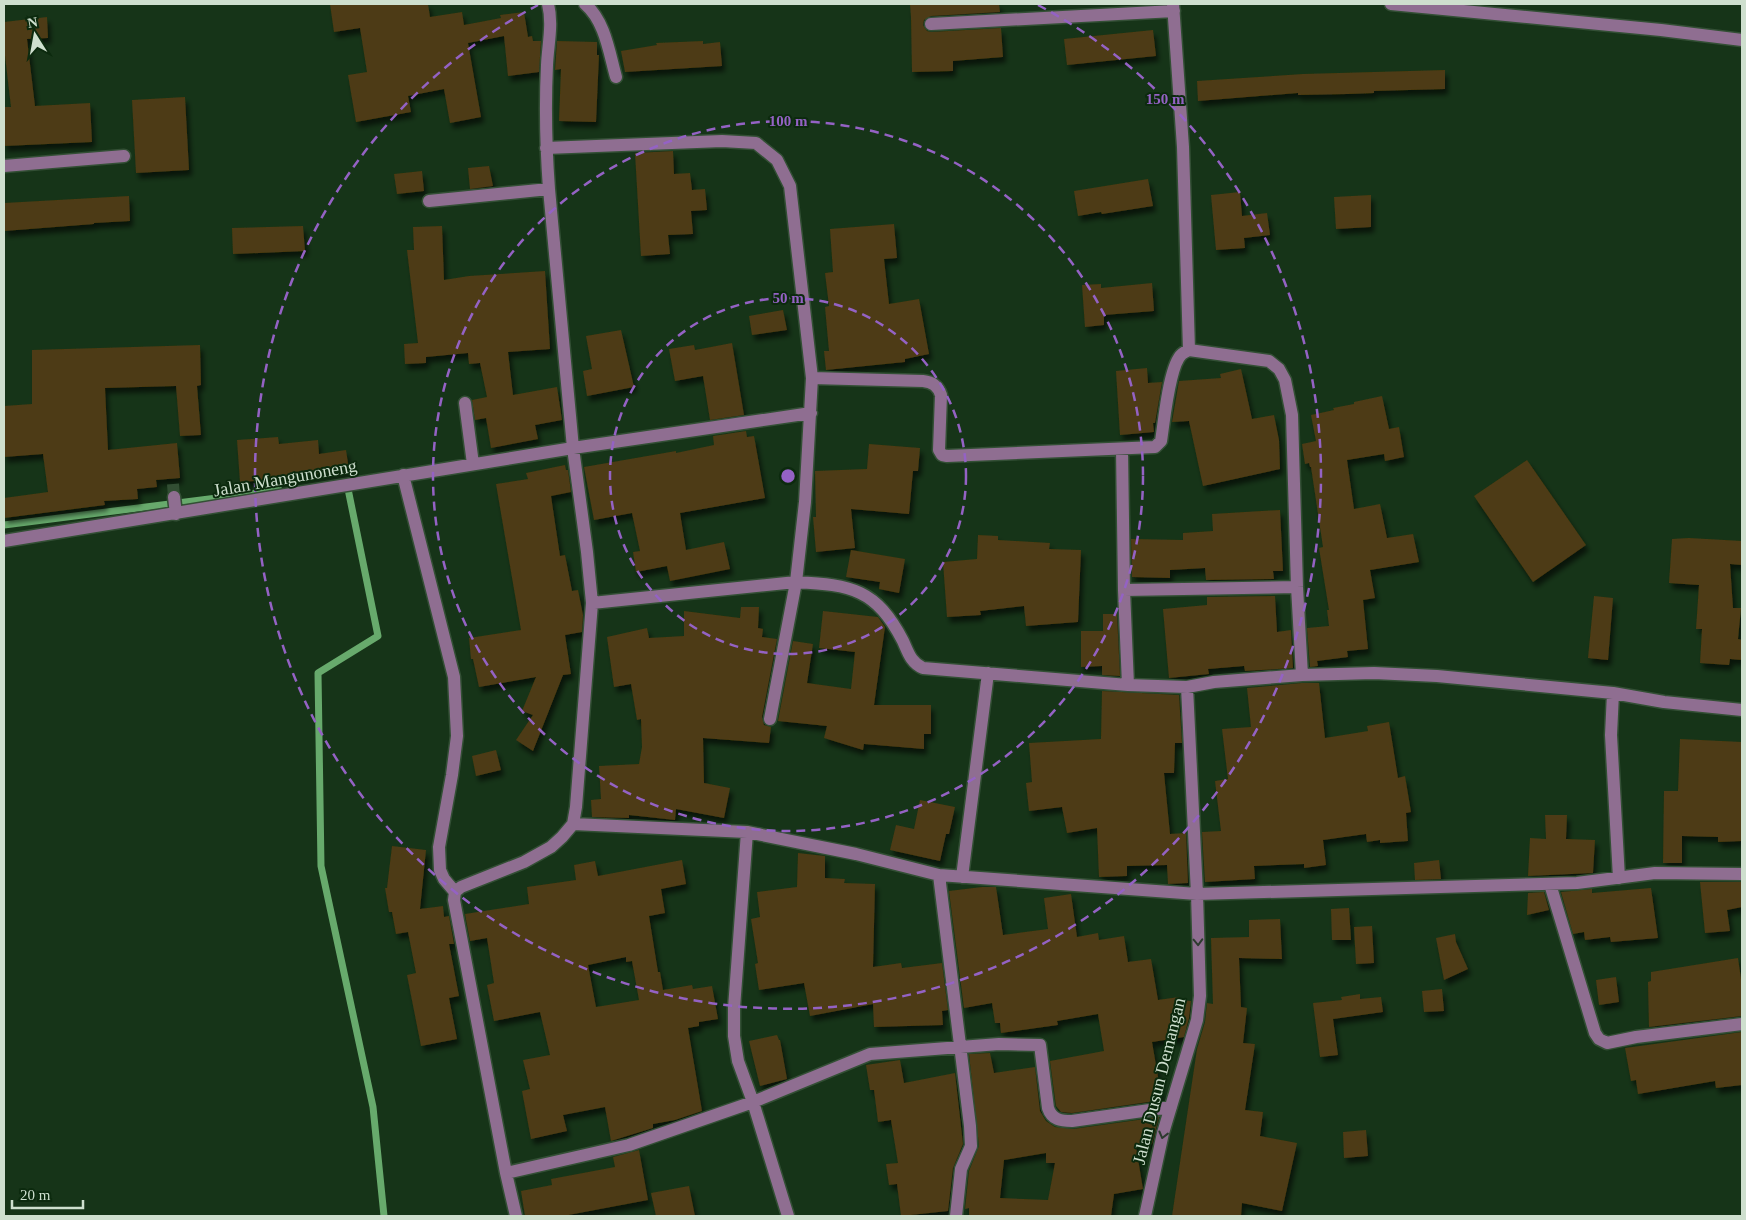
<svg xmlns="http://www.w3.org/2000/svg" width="1746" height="1220" font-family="Georgia,serif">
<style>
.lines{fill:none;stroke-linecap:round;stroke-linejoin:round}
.stream{stroke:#67aa6c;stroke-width:7}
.building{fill:#4d3b13;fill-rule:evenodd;filter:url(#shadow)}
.minor-tunnel{stroke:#324e33;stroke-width:12;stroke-dasharray:12 6;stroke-linecap:butt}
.minor-casing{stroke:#334f35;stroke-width:15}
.minor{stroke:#8f6e91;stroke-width:12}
.oneway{stroke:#2d3b2f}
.ring{fill:none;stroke:#9462c4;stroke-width:2.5;stroke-dasharray:9 6}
.labels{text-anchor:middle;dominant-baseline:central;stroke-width:4;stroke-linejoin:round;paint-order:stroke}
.street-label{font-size:18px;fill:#cedfce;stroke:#0c2a0e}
.centre{fill:#9462c4;stroke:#0c2a0e;stroke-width:2.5}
.ring-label{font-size:15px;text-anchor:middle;font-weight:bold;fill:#9462c4;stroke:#0c2a0e;stroke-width:4;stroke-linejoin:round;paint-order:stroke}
</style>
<defs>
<filter id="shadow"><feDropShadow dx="3" dy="5.5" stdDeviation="2.5" flood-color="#0009"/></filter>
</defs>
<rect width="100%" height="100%" fill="#163418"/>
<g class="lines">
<path class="stream" d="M347,484L378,636L318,673L321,866L373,1107L384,1216
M4,525L279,490"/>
</g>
<path class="building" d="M330,4H428L430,17L462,12L464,25L501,18L500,15L524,12L528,37L532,36L533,41H541L539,72L508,76L504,36L468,43L481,117L450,123L444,89L408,96L411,112L356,122L348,75L367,72L360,28L334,32Z
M910,4H999L1000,12L931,16L924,20L923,25L927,31L931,32L1001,28L1003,57L953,61V71L912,72L911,17Z
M47,17L48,38L27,39L35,106L90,103L92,142L4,146V107H11L4,47V22Z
M1153,30L1156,56L1067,65L1064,39Z
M557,41L597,42V55H599L596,122L559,121L561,69L555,70Z
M703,41V44L720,42L722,66L625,72L621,51L657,45L656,43Z
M1445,70V89L1374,91V93L1348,94L1298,95V93L1198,101L1197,81L1303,74Z
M185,97L189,170L136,173L132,100Z
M673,151L674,174L690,173L692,190L705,189L707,210L691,211L693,234L668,235L670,254L641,256L635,153Z
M489,166L493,186L470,189L468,168Z
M422,171L424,191L397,194L394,174Z
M1148,179L1153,206L1102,214L1101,212L1078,216L1074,191Z
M1240,192L1242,216L1267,213L1270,235L1244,238L1245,248L1216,250L1211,195Z
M1371,195V227L1336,229L1334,197Z
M129,196L130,221L94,223V224L4,231V203Z
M894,224L897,258L884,259L889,304L919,299L929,354L905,359V362L826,370L824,351H829L825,307L829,306L825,273L833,272L830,229Z
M303,226L305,251L233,254L232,228Z
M442,226L444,280L469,276L545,271L550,349L508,352L513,395L557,387L562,420L535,425L538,439L491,448L486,418L475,420L472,400L487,397L480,363L469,364L468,353L426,357V363L405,364L404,344L418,343L407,250H414L413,227Z
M1152,283L1154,311L1104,315V325L1085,327L1082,285L1101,284V288Z
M783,310L787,330L752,335L749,316Z
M621,330L634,387L587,396L583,371L592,369L586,336Z
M732,343L744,415L710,420L703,376L675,381L669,349L694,345L695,350Z
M200,345L201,385L197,386L201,435L180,436L176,386L105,388L108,450L177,443L180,478L156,480L157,487L137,489L138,499L104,501L105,505L4,518V498L48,492L43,454L4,457V406L32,404V350Z
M1147,368L1148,383L1162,382L1155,423H1153L1154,432L1120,435L1116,371Z
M1241,369L1252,419L1274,415L1279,440L1280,469L1203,486L1189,421L1172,422L1179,381L1221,378L1220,374Z
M1382,396L1389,429L1399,427L1404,457L1385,461L1384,454L1347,460L1354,509L1380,504L1387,538L1413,534L1419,562L1370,570L1375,598L1363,600L1368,649L1347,651L1348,657L1317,661L1318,666L1310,667L1307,628L1329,626L1327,610H1329L1319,548L1323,547L1311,467H1310L1309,463L1305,464L1302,444L1316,441L1311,415L1334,410L1333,408L1354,404V402Z
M746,431L747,437L754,436L765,498L680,513L686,550L724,542L730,569L670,581L667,566L636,572L633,552L640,551L632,513L594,520L584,467L676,451V453L714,445L713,436Z
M278,437L279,444L318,440L319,454L346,450L349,470L281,479L240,482L237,440Z
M869,444L920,448L918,471H913L909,514L851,509L855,548L816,552L813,517H816L815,471L867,469Z
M1527,460L1586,545L1533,582L1474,496Z
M565,465L566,470H568L571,492L551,496L560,556L565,555L572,591L578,590L583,615L582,632L565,635L571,674L563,675L533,751L516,740L533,715L522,711L536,677L479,687L473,659H471L469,638L521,630L496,484L528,479L526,473Z
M1280,510L1283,571H1273L1274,579L1206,580L1205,568L1170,570V578L1132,577L1131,539L1183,540V533L1213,531L1212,514Z
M978,535L998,536V540L1050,543L1049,549L1081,550L1078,622L1026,626L1024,606L980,611L981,615L947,617L943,562L977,559Z
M1689,538L1742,541V565L1730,564L1733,608H1741L1738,639L1742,640V660L1730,659L1729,665L1700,663L1702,629H1696L1699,585L1669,583L1672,539Z
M851,550L905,559L899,593L879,589L880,582L846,577Z
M1275,596L1277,632L1291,630L1293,668L1245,671L1244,666L1208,669L1209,674L1169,678L1163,609L1207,605V597Z
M1594,596L1613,598L1608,660L1588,658Z
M741,607H759L758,628L763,629L762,637L777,639L762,717L764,725L771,727L769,743L703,738L704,783L730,788L724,818L676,809L675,820L629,815V818L592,817L591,800L601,799L599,766L639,764L642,747L641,719L637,720L631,684L614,687L607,637L647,628L649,638L684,636V611L740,618Z
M823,611L878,617L885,627L874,705H931V734H924V749L864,744L863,750L824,738L827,726L778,721L793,641L813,644L807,683L851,689L855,652L819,648Z
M1103,614H1117L1120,676L1102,675V666L1081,667V631H1103Z
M1302,683H1319L1325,738L1368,731L1367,726L1389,722L1398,778L1405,776L1411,812L1406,813L1408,841L1380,843V840L1367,842L1366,834L1323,840L1326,865L1304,868V864L1254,866L1255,879L1205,882L1202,832L1221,831L1215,781L1228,779L1222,729L1251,727L1247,688Z
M1102,691L1179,695L1182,743H1175L1174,773H1164L1170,834L1186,833L1188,883L1168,884L1167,865L1127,866V876L1099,877L1097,828L1067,833L1062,807L1029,811L1026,783L1032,782L1029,743L1101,739Z
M1680,739L1742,742V841L1718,842V837L1682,836V863H1663L1664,791H1678Z
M496,750L501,770L476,776L472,756Z
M920,800L955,807L949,834H946L940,861L890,850L896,825L914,829Z
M1545,815H1567L1566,839L1595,840L1593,873L1528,876L1530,838L1546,839Z
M392,846L426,850L420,909L443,906L444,917L449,916L454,944H449L459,996L449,998L457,1039L421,1046L407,975L416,973L408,932L396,934L392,912H389L385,888H387Z
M798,853L825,856V878L845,879L844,883L875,884L873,967L901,963L902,968L942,963L948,1010L942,1011L943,1025L874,1027L873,1004L810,1016L804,983L759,990L755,964L758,963L751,919L760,917L757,892L797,887Z
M682,860L686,884L661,889L665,913L649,916L658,972H660L663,990L692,985L693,989L712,986L718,1019L699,1022V1026L688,1028L702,1111L675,1120L653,1124V1128L611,1141L605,1107L563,1115L567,1131L531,1139L522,1091L530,1089L523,1060L550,1055L540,1012L494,1021L487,985L494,983L487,938L470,941L465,914L529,904L527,887L576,880L574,865L595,861L598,876ZM626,957V962L632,961L639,1000L596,1007L588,965Z
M1439,860L1441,879L1415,880L1414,863Z
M1700,882H1742V907L1727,910L1730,931L1705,933Z
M982,887H996L1003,935L1048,929L1044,898L1071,894L1077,937L1098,933L1099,940L1124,936L1128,962L1151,959L1158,1000L1179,997L1180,1000L1191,1001L1189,1018L1184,1037L1152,1042L1162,1100L1072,1113L1061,1112L1056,1106L1050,1061L1104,1051L1098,1014L1057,1021L1058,1025L1001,1033L1000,1023H995L992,1003L964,1008L949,891Z
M1651,888L1658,938L1611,942L1610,937L1585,940L1584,932L1573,934L1561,892L1592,889V893Z
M1544,892L1549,910L1527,915L1528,893Z
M1349,908L1351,940H1332L1331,909Z
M1280,919L1282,959L1239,958L1241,1007L1247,1008L1243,1043L1255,1044L1245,1110L1263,1112L1260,1136L1297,1143L1282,1211L1242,1203L1241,1216H1172L1197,1049L1205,1022L1207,1003L1213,1004L1211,938L1249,937V920Z
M1372,926L1374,963L1356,964L1354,927Z
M1455,934L1456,942L1468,969L1444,980L1436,938Z
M1738,958L1742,986V1016L1649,1027L1648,982L1651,981V972Z
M1616,977L1619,1002L1599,1005L1596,980Z
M1442,989L1444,1011L1424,1012L1422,991Z
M1360,994V999L1381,997L1383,1012L1333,1019L1338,1055L1320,1057L1313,1003L1342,1000L1341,997Z
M1742,1032V1085L1716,1088L1715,1081L1638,1094L1636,1080L1631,1081L1625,1048Z
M777,1035L779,1040H780L787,1079L760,1086L749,1041Z
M990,1053L994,1073L1035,1067L1040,1111L1046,1121L1055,1127L1073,1129L1159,1117L1152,1144L1136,1147L1143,1189L1114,1194L1111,1216H969V1208L965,1209L969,1171L979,1146L969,1054ZM1046,1153V1163H1055L1048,1200L1000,1198L1004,1160Z
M900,1060L904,1083L955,1073L963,1144L953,1168L948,1211L901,1216L897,1184L889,1185L886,1164L898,1163L891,1120L878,1122L874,1090H870L866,1065Z
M1366,1130L1368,1156L1344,1158L1343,1132Z
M639,1150L648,1200L563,1216H525L521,1191L552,1185L551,1179L615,1167L613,1157Z
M689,1186L695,1216H656L651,1193Z"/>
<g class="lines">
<path class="minor-tunnel" d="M173,484L174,497"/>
<g class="minor-casing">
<path id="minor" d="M585,4C605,21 609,52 616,77
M1173,4L1183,147L1189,350L1269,361L1279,369L1285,380L1292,415L1297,587L1302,675
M1391,4L1661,30L1742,40
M931,24L1174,11
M546,148L722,141L756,143L777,160L790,186L812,378L805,502L796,582L770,719
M4,166L124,156
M429,201L549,189
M812,378L923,381C933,382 938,386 941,395L939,450L942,455L947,456L1155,447L1161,441C1164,423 1169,365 1182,354C1184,352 1187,351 1189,350
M465,403L473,464
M1122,449L1124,590L1128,685
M403,475L454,677L457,736L452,775L439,847L440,870L444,879L455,892
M174,497L176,514
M4,541L573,448L811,413
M1124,590L1297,587
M592,603L796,582C852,585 876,589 903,641C908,652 911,663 923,668L1128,685L1187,687L1214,682L1302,675L1374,673L1437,676L1613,693L1664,702L1742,710
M1613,693L1611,735L1619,878
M573,824L747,832L856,854L939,875L1197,894L1577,883L1655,873L1742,874
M747,832L734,1008V1036L738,1061L753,1102L788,1216
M939,875L970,1126L971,1146L961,1169L956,1216
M962,877L988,673
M1550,884L1595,1033L1599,1039L1607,1043L1636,1037L1742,1024
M506,1173L629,1145L753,1102L870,1054L999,1044L1040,1045L1048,1108C1052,1120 1061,1121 1072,1121L1171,1107
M516,1216L506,1173L454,900L455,892L461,887L524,862L551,847L562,837L573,824L576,807L592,603L587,552L573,448L549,189C546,148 545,106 547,65C548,44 553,24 548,4
M1145,1216L1163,1133L1197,1020L1200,996L1197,894L1187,687"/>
</g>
<use href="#minor" class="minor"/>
</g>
<defs><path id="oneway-chevron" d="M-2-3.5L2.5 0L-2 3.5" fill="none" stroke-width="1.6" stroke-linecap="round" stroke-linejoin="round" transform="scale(1.25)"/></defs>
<g class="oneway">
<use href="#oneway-chevron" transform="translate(1198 942) rotate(88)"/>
<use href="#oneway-chevron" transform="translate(1163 1135) rotate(104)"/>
</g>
<g class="ring">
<circle cx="788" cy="476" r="178"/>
<circle cx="788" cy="476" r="355"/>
<path d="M1038 5A533 533 0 1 1 538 5"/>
</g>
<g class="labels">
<g class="street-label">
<text transform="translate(285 478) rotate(-10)">Jalan Mangunoneng</text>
<text transform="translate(1159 1081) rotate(-76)">Jalan Dusun Demangan</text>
</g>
</g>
<circle cx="788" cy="476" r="8" class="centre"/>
<g class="ring-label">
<text x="1165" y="104">150 m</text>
<text x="788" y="126">100 m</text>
<text x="788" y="303">50 m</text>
</g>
<rect width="1746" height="1220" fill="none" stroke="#cedfce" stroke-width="10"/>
<g transform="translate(35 35) rotate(349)" stroke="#0c2a0e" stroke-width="4" paint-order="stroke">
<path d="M0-4L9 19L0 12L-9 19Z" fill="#cedfce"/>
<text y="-8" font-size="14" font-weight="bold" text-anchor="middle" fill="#cedfce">N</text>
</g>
<path d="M12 1200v8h71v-8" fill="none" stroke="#cedfce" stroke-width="2.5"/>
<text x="20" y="1200" font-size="15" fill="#cedfce" stroke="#0c2a0e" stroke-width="4" paint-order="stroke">20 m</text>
</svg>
